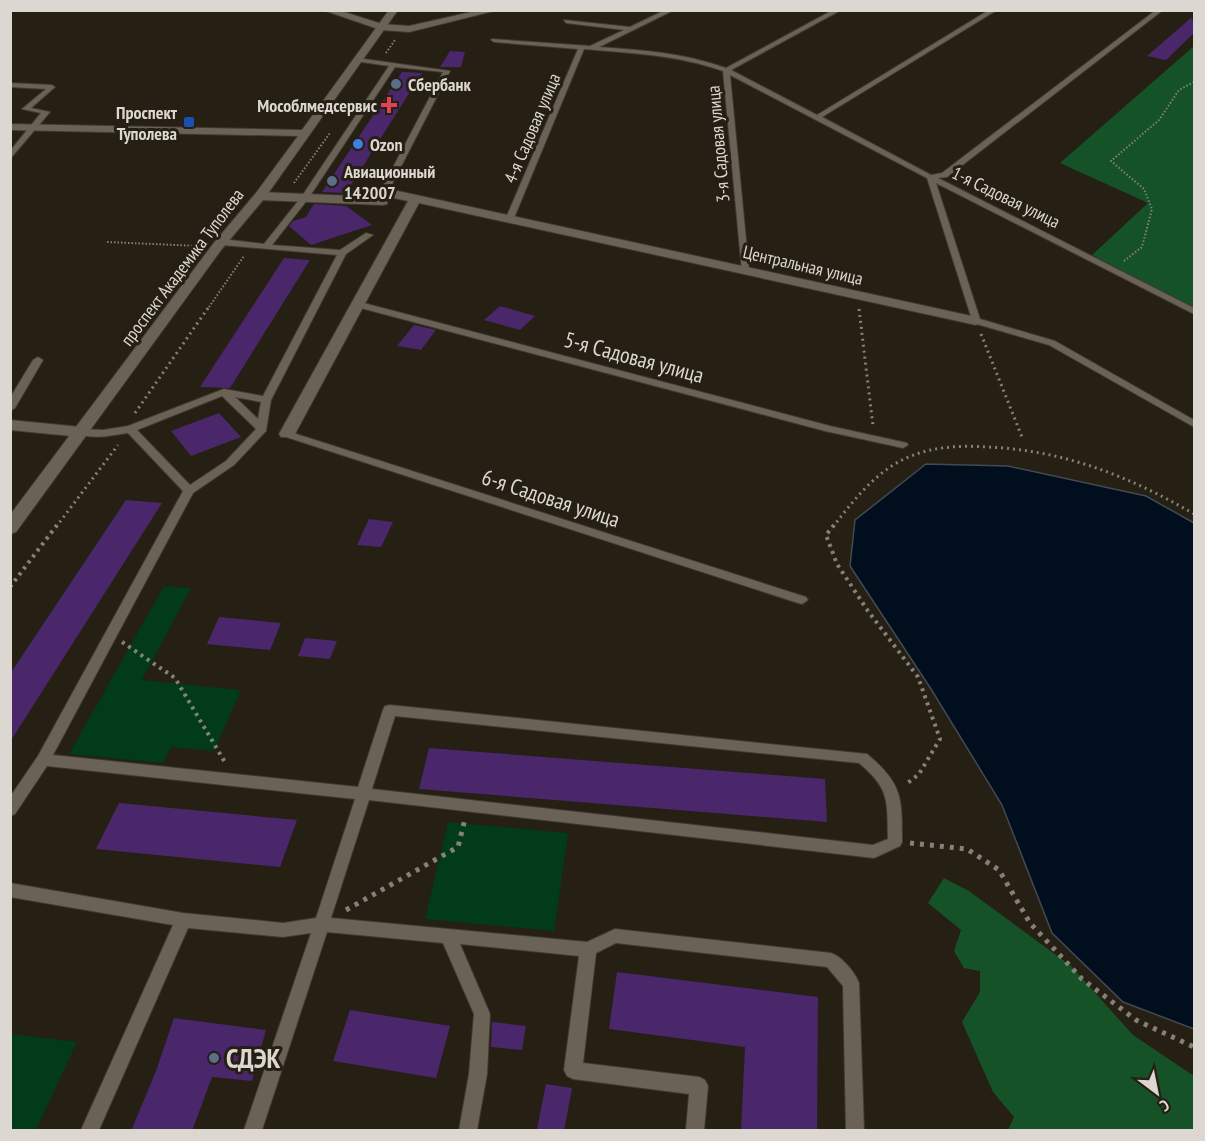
<svg xmlns="http://www.w3.org/2000/svg" width="1205" height="1141" font-family="'PT Sans Narrow',sans-serif">
<style>
.green{fill:#013b17}
.forest{fill:#165228}
.water{fill:#000e1e;stroke:#424a53;stroke-width:1.5}
.building{fill:#4a276a}
.lines{fill:none;stroke-linecap:round;stroke-linejoin:round}
.lane-casing{stroke:#3f3a33;stroke-width:2}
.street-casing{stroke:#3f3a33;stroke-width:2}
.secondary-casing{stroke:#3f3a33;stroke-width:2}
.path-far3{stroke:#868178;stroke-width:2;stroke-dasharray:1.5 2;stroke-linecap:butt}
.path-far2{stroke:#868178;stroke-width:3;stroke-dasharray:2 4;stroke-linecap:butt}
.path-far1{stroke:#868178;stroke-width:4;stroke-dasharray:3 4.5;stroke-linecap:butt}
.path{stroke:#868178;stroke-width:5;stroke-dasharray:4 6;stroke-linecap:butt}
.lane{fill:#6a6255;fill-rule:evenodd}
.street{fill:#6a6255;fill-rule:evenodd}
.secondary{fill:#6a6255;fill-rule:evenodd}
.service-dot{fill:#5c6f8a;stroke:#251f14;stroke-width:2}
.health-dot{fill:#e0444e;stroke:#251f14;stroke-width:2}
.transit-dot{fill:#1a4fb4;stroke:#251f14;stroke-width:2}
.shop-dot{fill:#3f7fe0;stroke:#251f14;stroke-width:2}
.labels{text-anchor:middle;dominant-baseline:central;stroke-width:6;stroke-linejoin:round;paint-order:stroke}
.far-poi-label{font-size:18px;font-weight:bold;fill:#dcd7d0;stroke:#251f14;text-anchor:start}
.far-street-label{font-size:18px;fill:#dcd7d0;stroke:#251f14}
.street-label{font-size:22px;fill:#dcd7d0;stroke:#251f14}
.near-poi-label{font-size:27px;font-weight:bold;fill:#dcd7d0;stroke:#251f14;text-anchor:start}
</style>
<rect width="100%" height="100%" fill="#251f14"/>
<path class="green" d="M164,586L191,588L142,680L241,690L214,751L171,747L163,763L69,754Z
M448,822L568,833L554,931L425,919Z
M11,1034L77,1042L36,1130H11Z"/>
<path class="forest" d="M1194,46V308L1092,255L1148,203L1060,163Z
M944,878L969,891L1071,966L1133,1035L1194,1076V1130H1008L1014,1117L993,1092L962,1022L980,992V971L964,968L954,951L961,930L928,903Z"/>
<path class="water" d="M926,464L1008,466L1146,496L1194,523V1029L1123,1002L1052,933L1002,805L931,689L850,566L855,520Z"/>
<path class="building" d="M1191,18L1194,22V33L1166,60L1147,56Z
M450,51L465,52L461,67H440Z
M402,72L422,73L346,193L322,192Z
M314,204L346,206L372,225L311,245L289,226L293,221L306,217Z
M284,258L310,260L230,388L200,387Z
M500,306L535,316L520,330L484,320Z
M414,325L436,330L421,350L397,346Z
M219,413L241,437L191,456L171,431Z
M126,500L162,503L10,742V674Z
M369,519L393,522L381,547L357,545Z
M219,617L281,623L270,650L207,644Z
M305,638L337,641L330,659L298,656Z
M429,748L825,779L827,822L419,789Z
M119,803L297,820L280,867L96,849Z
M617,972L818,997L817,1131H741L745,1047L609,1029Z
M350,1010L450,1026L436,1078L333,1061Z
M174,1018L266,1030L252,1081L212,1077L192,1131H131L156,1071Z
M492,1022L526,1026L522,1050L491,1047Z
M546,1084L572,1088L564,1131L537,1129Z"/>
<g class="lines">
<g class="lane-casing">
<path id="lane" d="M665,10H674L599,47C642,50 684,53 726,68L833,10H841L731,70L817,115L989,10H997L822,117L931,175L942,173L1156,10H1163L947,177L938,178L1194,308V314L936,183L980,319L1055,341L1194,420V427L1049,345L973,323L927,178L730,75L749,270L742,272L723,71C678,55 631,53 584,49L514,218L507,220L506,218L578,49L494,42L491,40L492,39L590,46L624,30L566,23L564,20L630,27Z
M357,58L450,71L387,194L380,192L443,72L395,67L308,199L272,245L340,250L366,233L373,235L346,254L271,400L266,431L234,465L193,493L53,755L358,787L383,710L385,706L390,705L867,754C903,784 902,798 902,842L900,846L874,858L369,800L331,918L587,942L615,929L831,953C842,957 855,972 859,983L864,1130H846L843,986L827,967L616,943L596,953L583,1063L699,1077L705,1080L708,1086L704,1130H686L689,1094L573,1079L567,1076L564,1070L579,956L460,944L490,1014L487,1074L477,1130H459L469,1074L474,1014L443,943L327,932L262,1130H244L311,933L283,937L188,928L99,1130H81L173,925L10,897V883L183,913L283,923L316,918L355,799L47,766L15,814L10,816V797L38,756L183,491L128,433C113,435 89,441 76,432L81,429L103,430L128,426L224,389L263,396L337,255L222,245L218,242L222,239L264,244L302,196L389,66L355,61L354,60ZM222,396L256,429L226,461L190,485L137,430ZM235,397L261,402L258,419ZM395,716L859,763C890,789 887,800 888,839L873,845L372,789Z
M10,83L52,85L55,87L31,108L50,112L10,159V151L41,113L22,109L46,89L10,87Z
M356,301L830,426L907,443L908,445L903,448L825,431L353,306L351,304Z
M38,357L43,360L15,408L10,411V398L33,360Z
M287,431L806,597L808,600L802,604L798,603L283,436L282,434L283,432Z"/>
</g>
<g class="street-casing">
<path id="street" d="M323,10H338L382,24L409,26L480,10H498L409,32L381,30Z
M384,188L976,317L983,321L976,325L419,203L295,434L293,437H281L279,434L408,201L389,197L387,204L383,205L260,200L254,196L260,192L377,197L380,189Z
M10,420L81,427L89,432L81,437L10,430Z"/>
</g>
<g class="secondary-casing">
<path id="secondary" d="M389,10H398L264,199L221,250L16,532L10,534V515L213,244L256,193L298,136L10,130V124L302,130Z"/>
</g>
<path class="path-far3" d="M386,53L395,40
M294,183L330,133
M107,242L199,246
M1124,261L1142,247L1152,209L1144,189L1111,161L1159,120L1179,90L1194,82
M207,310L244,256"/>
<path class="path-far2" d="M859,309L873,426
M981,334L1022,437
M135,413L208,308
M56,527L118,445
M833,527C852,502 873,475 902,460C928,447 957,445 987,447C1063,450 1129,476 1194,514"/>
<path class="path-far1" d="M834,525L826,535L837,564L868,611L918,677L940,739L919,774L905,785
M10,587L57,525
M122,642L175,678L226,764"/>
<path class="path" d="M910,843L967,849L999,870L1030,923L1082,979L1136,1020L1194,1047
M346,910L458,847L465,819"/>
<use href="#lane" class="lane"/>
<use href="#street" class="street"/>
<use href="#secondary" class="secondary"/>
</g>
<g class="service-dot">
<circle cx="396" cy="84" r="6"/>
<circle cx="332" cy="181" r="6"/>
<circle cx="214" cy="1058" r="6"/>
</g>
<path class="health-dot" d="M386 96h6v6h6v6h-6v6h-6v-6h-6v-6h6z"/>
<rect class="transit-dot" x="183" y="116" width="12" height="12" rx="3"/>
<circle class="shop-dot" cx="358" cy="144" r="6"/>
<g class="labels">
<g class="far-poi-label">
<text x="408" y="84">Сбербанк</text>
<text x="377" y="105" text-anchor="end">Мособлмедсервис</text>
<text x="177" y="112" text-anchor="end">Проспект<tspan x="177" dy="21">Туполева</tspan></text>
<text x="370" y="144">Ozon</text>
<text x="344" y="171">Авиационный<tspan x="344" dy="21">142007</tspan></text>
</g>
<g class="far-street-label">
<text transform="translate(532 128) rotate(-67)">4-я Садовая улица</text>
<text transform="translate(718 144) rotate(-95)">3-я Садовая улица</text>
<text transform="translate(1006 197) rotate(26)">1-я Садовая улица</text>
<text transform="translate(803 265) rotate(13)">Центральная улица</text>
<text transform="translate(182 267) rotate(-53)">проспект Академика Туполева</text>
</g>
<g class="street-label">
<text transform="translate(634 357) rotate(15)">5-я Садовая улица</text>
<text transform="translate(551 498) rotate(18)">6-я Садовая улица</text>
</g>
<g class="near-poi-label">
<text x="226" y="1058">СДЭК</text>
</g>
</g>
<rect width="1205" height="1141" fill="none" stroke="#dcd7d0" stroke-width="24"/>
<g transform="translate(1157 1093) rotate(148)" stroke="#251f14" stroke-width="4.5" paint-order="stroke">
<path d="M0-4.5L10 22L0 15L-10 22Z" fill="#dcd7d0"/>
<text y="-9" font-size="16" font-weight="bold" text-anchor="middle" fill="#dcd7d0">С</text>
</g>
</svg>
